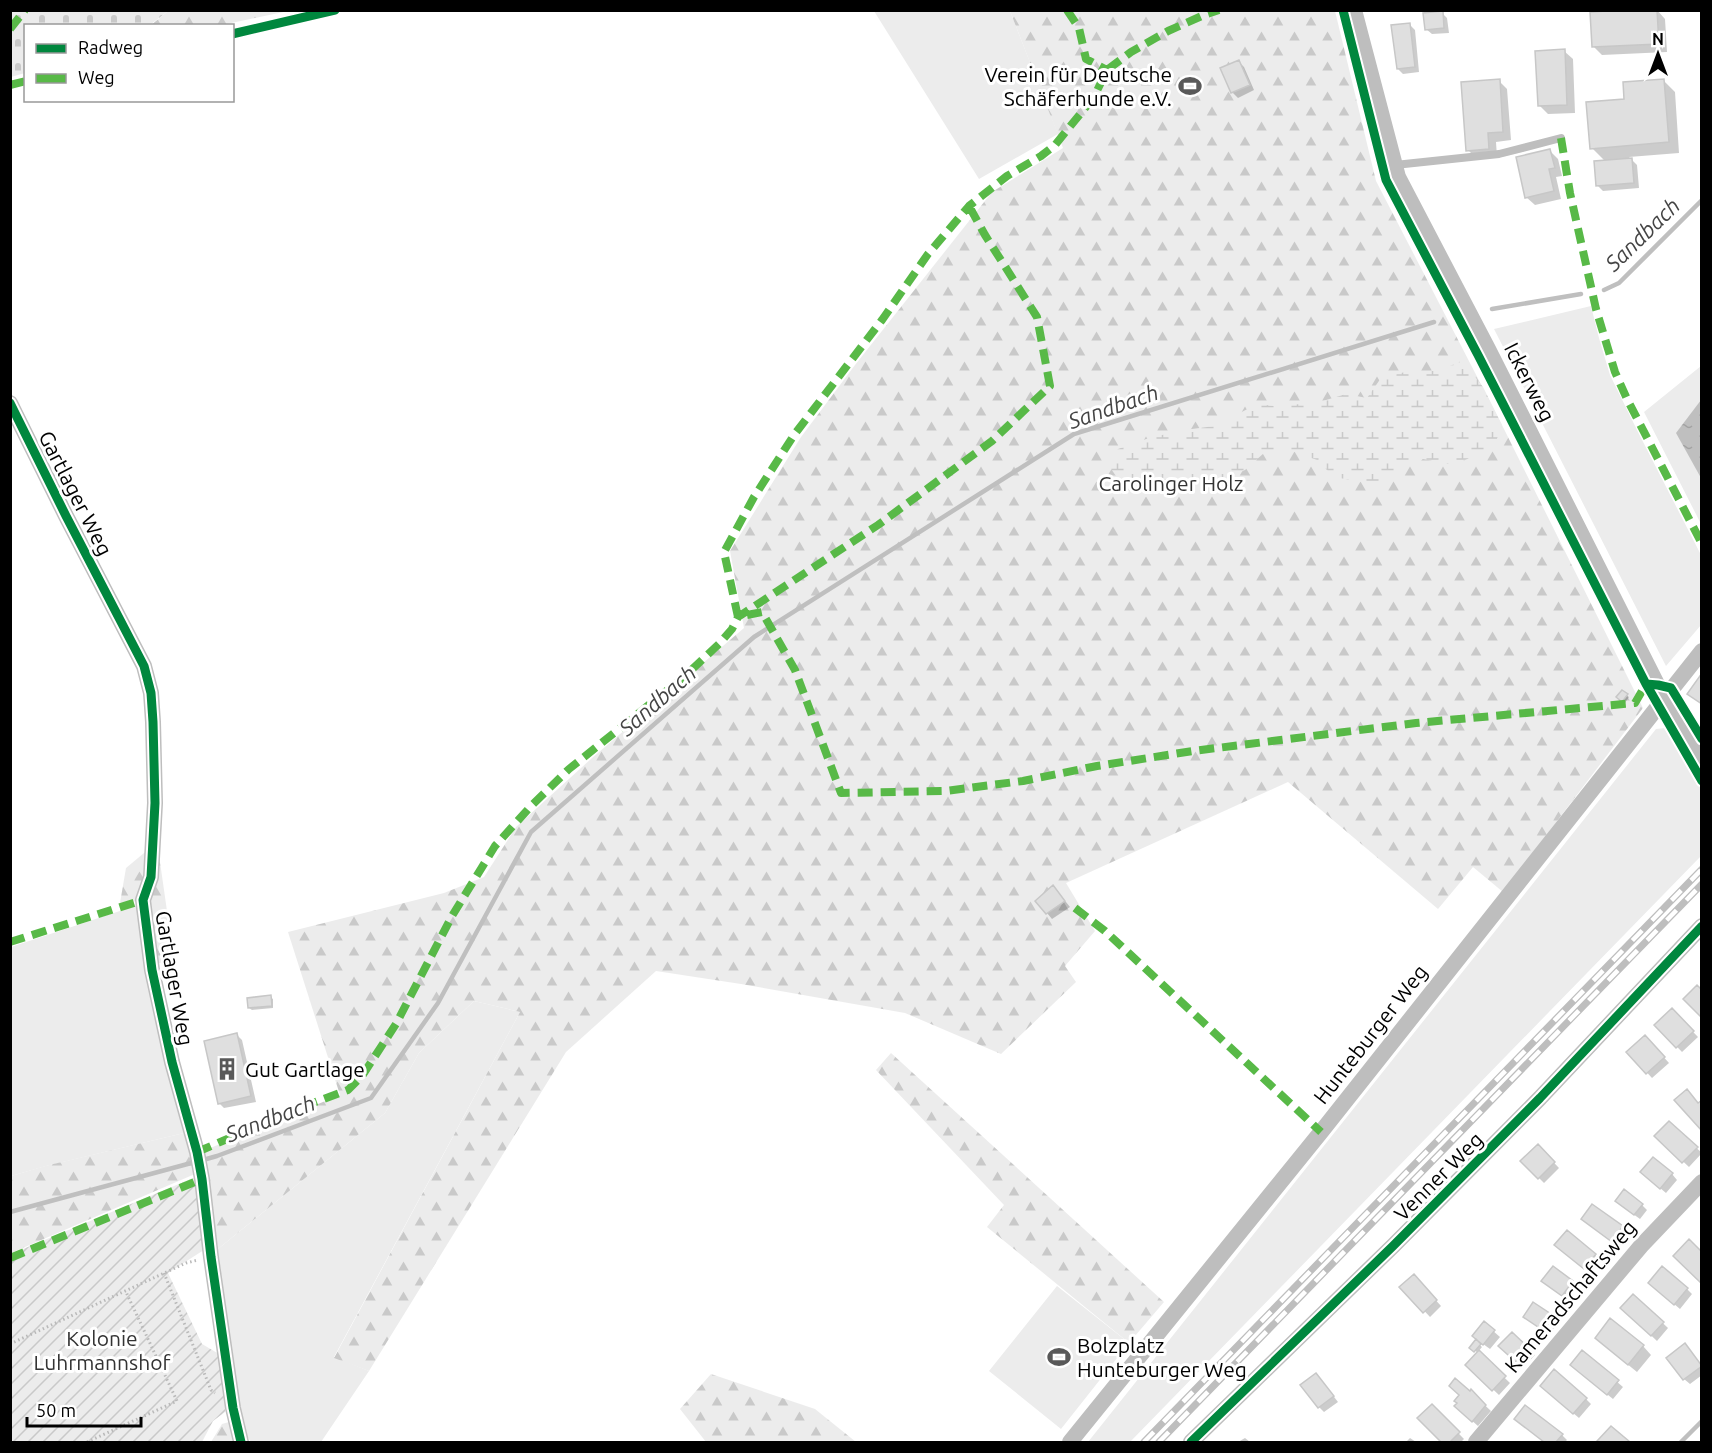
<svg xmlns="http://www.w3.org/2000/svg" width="1712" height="1453" font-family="Ubuntu,sans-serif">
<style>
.grass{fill:#ececec}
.forest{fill:url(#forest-firs)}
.wetland{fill:url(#wetland-marsh)}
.cemetery{fill:url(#cemetery-stones)}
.garden{fill:url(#garden-furrows)}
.water{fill:url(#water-ripples)}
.shadow{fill:#0003}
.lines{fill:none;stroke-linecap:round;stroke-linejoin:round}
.stream{stroke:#bfbfbf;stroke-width:4.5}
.building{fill:#dfdfdf;stroke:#c7c7c7;stroke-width:1.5}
.path{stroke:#b9b9b9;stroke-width:3;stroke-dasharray:1.5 3;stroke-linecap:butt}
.service{stroke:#bebebe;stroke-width:8}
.minor{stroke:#bebebe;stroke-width:16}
.rail-casing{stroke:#bebebe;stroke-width:7}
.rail{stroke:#fff;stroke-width:4.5;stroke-dasharray:14;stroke-linecap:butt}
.quiet{stroke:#58b947;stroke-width:8;stroke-dasharray:15 8;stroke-linecap:butt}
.cycleway-casing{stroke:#fff;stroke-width:13}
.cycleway{stroke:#00873e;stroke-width:9}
.labels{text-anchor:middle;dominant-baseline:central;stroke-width:6;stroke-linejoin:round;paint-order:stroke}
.poi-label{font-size:21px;fill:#000;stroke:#fff;text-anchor:start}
.street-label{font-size:21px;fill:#000;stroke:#fff}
.park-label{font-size:21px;fill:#333;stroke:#fff}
.water-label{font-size:22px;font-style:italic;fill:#444;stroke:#fff}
</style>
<defs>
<pattern id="forest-firs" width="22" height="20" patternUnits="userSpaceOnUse" patternTransform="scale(1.5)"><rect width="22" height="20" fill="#ececec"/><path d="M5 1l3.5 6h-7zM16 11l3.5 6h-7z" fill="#c9c9c9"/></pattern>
<pattern id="wetland-marsh" width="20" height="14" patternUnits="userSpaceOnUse" patternTransform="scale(1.5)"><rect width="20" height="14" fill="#ececec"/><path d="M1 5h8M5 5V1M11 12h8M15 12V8" fill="none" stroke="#c9c9c9"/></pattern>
<pattern id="cemetery-stones" width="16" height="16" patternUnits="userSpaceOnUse" patternTransform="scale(1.5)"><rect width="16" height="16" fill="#ececec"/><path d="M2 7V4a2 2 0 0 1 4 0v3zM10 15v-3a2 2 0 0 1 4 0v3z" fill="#c9c9c9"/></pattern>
<pattern id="garden-furrows" width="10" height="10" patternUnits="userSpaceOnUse" patternTransform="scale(1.5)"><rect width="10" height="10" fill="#ececec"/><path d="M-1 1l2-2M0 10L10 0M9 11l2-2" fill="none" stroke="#c9c9c9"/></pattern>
<pattern id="water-ripples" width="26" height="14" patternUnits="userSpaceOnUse" patternTransform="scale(1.5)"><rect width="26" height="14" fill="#bfbfbf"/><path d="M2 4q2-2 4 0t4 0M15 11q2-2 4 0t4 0" fill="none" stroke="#a2a2a2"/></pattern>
</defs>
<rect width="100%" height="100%" fill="#fff"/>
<path class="grass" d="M874,11H1010L1058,134L979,179Z
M1591,306L1599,338L1610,375L1638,432L1701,555V625L1666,666L1494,329Z
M1701,366V524L1644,412Z
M1666,728L1701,787V856L1130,1442H1088L1656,729Z
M138,905L184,1133L46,1166L11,1176V947Z
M474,1001L520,1012L334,1357L369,1371L321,1442H251L246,1435L237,1402L218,1249L385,1113L419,1053Z
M1057,1286L1129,1343L1061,1429L989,1371Z"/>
<path class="forest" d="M168,11H288L222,25L150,26Z
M1010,11H1335L1376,181L1502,425L1643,708L1503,892L1473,867L1438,909L1288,782L1066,883L1095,931L1065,966L1076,982L1001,1054L905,1013L741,984L656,971L566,1052L369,1371L334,1358L520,1012L474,1001L419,1053L385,1113L218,1249L203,1151L340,1095L288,932L444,893L484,877L516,827L592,758L744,628L730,551L801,437L855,365L992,192L1063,148Z
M150,848H158L174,960L155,964L148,900L120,903L126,868Z
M891,1053L1164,1302L1129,1343L987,1227L1004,1205L876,1070Z
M184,1133L195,1174L11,1253V1176L45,1166Z
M711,1374L815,1409L856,1442H706L680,1409Z
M229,1422L237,1442H211L222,1424Z"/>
<path class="wetland" d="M1463,361L1483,387L1502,425L1494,447L1454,465L1423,459L1374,484L1334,477L1317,460L1287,449L1264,453L1245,470L1193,494L1165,490L1146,497L1134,494L1118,479L1107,463L1118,449L1149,438L1184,430L1215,426L1257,404L1274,406L1316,403L1346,394L1367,398L1381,378L1409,371H1436Z"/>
<path class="cemetery" d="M11,10H168V11L150,25L26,26L25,73L11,77Z"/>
<path class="garden" d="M198,1176L207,1248L168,1273L202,1344L219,1354L225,1399V1412L213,1421L202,1442H11V1254Z"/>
<path class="water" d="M1701,400V478L1676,433Z"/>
<path class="shadow" d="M1657,10L1665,19L1667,52L1602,55L1593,46Z
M1442,13L1447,18L1449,33L1432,34L1426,29Z
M1409,24L1415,30L1419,72L1403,74L1398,69Z
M1564,51L1573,59L1575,113L1548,114L1539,105Z
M1238,61L1244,67L1254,90L1238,98L1232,92Z
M1663,80L1675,92L1679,153L1629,157L1637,165L1639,188L1603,191L1598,186L1606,162L1592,148L1626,100Z
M1499,81L1507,89L1511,140L1496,142L1497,157L1476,158L1468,150Z
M1550,151L1558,159L1562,176L1556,177L1561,199L1535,205L1526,197Z
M1622,692L1629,697L1625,703L1618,697Z
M1058,892L1070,907L1052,919L1047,913Z
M270,997L273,999V1008L252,1010L249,1008Z
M1672,1010L1698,1037L1682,1052L1656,1025Z
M237,1035L242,1040L256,1102L224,1108L219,1103Z
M1650,1042L1669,1063L1652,1078L1628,1052Z
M1669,1123L1702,1153L1689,1167L1656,1136Z
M1538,1146L1559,1168L1544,1183L1522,1161Z
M1672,1174L1677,1180L1666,1193L1647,1177Z
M1642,1205L1647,1210L1640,1219L1622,1206Z
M1592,1206L1628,1232L1618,1246L1588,1224Z
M1567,1232L1601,1260L1590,1273L1562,1250Z
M1553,1268L1578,1287L1568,1300L1549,1286Z
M1414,1276L1441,1306L1430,1317L1402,1287Z
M1655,1288L1687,1289L1692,1294L1680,1309Z
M1634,1296L1668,1328L1657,1341L1622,1308Z
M1524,1317H1553L1558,1323L1549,1335Z
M1484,1323L1500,1337L1490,1349L1479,1341Z
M1512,1334L1535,1355L1523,1368L1500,1346Z
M1476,1342L1482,1347L1478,1352L1510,1383L1499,1395L1467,1365L1478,1353L1471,1347Z
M1605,1346H1643L1651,1355L1637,1372Z
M1582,1352L1623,1387L1613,1399L1577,1370Z
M1702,1366V1375L1690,1384L1684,1379Z
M1321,1380L1338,1402L1324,1412L1319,1407Z
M1547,1391L1586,1399L1591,1404L1579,1418Z
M1471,1392L1491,1411L1478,1426L1461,1411V1395Z
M1432,1406L1464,1439L1461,1442H1443L1419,1418Z
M1516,1419L1562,1435L1567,1440L1565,1442H1545Z
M1245,1438L1250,1442H1238Z
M1410,1438L1416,1442H1406Z"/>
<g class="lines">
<path class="stream" d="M1604,290L1619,283L1702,200
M1492,309L1581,294
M203,1160L217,1156L371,1098L438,1003L531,832L754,637L1074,434L1434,322
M10,1212L195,1162
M1681,1442L1702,1421"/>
</g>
<path class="building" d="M1623,10H1657L1659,44L1592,47L1590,12Z
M1443,11L1444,28L1425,30L1423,13Z
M1410,23L1415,67L1397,69L1391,25Z
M1565,49L1567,105L1538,106L1535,51Z
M1239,60L1250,85L1231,93L1220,68Z
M1500,79L1503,132L1488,133L1489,149L1466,151L1461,82Z
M1664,79L1669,142L1590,149L1586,102L1624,99L1623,82Z
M1550,149L1555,168L1549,169L1554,191L1525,198L1516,157Z
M1632,158L1634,183L1596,186L1594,161Z
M1702,673V704L1687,694Z
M1622,690L1628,694L1622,702L1616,697Z
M1053,885L1065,901L1046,914L1035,901Z
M1697,985L1702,990V1018L1683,999Z
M271,995L272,1006L248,1008L247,998Z
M1672,1008L1694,1031L1676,1048L1654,1025Z
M237,1033L251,1096L218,1104L204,1041Z
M1645,1035L1665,1057L1646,1074L1626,1052Z
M1687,1089L1698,1103L1702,1100V1131L1674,1100Z
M1669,1121L1698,1147L1682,1163L1654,1136Z
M1538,1144L1555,1162L1538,1179L1520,1161Z
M1653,1157L1673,1173L1660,1189L1640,1172Z
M1624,1189L1643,1204L1634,1215L1615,1201Z
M1592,1204L1623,1226L1612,1242L1581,1219Z
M1567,1230L1596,1254L1584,1269L1554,1245Z
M1689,1239L1702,1252V1284L1673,1256Z
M1553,1266L1573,1281L1562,1296L1541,1281Z
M1662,1266L1688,1288L1674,1305L1648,1283Z
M1414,1274L1437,1300L1423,1313L1399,1287Z
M1633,1294L1664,1322L1651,1336L1620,1308Z
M1533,1302L1554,1316L1544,1331L1523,1317Z
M1610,1318L1644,1345L1628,1365L1595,1338Z
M1484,1321L1495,1330L1483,1345L1472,1336Z
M1512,1332L1530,1349L1517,1363L1498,1346Z
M1476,1339L1481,1344L1474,1352L1469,1348Z
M1685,1343L1702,1366L1683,1380L1666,1358Z
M1479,1350L1506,1376L1492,1391L1465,1365Z
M1582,1350L1619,1380L1607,1395L1570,1365Z
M1554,1369L1587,1398L1573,1414L1540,1386Z
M1316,1373L1334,1396L1318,1408L1300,1385Z
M1455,1378L1470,1391L1471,1389L1486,1405L1472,1422L1454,1406L1457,1403L1454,1401L1459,1395L1449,1386Z
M1432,1404L1460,1432L1450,1442H1441L1417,1418Z
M1525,1405L1563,1434L1556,1442H1544L1514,1419Z
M1611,1426L1630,1442H1599L1597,1441Z"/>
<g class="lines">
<path class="path" d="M164,1273L211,1390L215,1393
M10,1344L186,1263L198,1260
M87,1442L177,1401L126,1292"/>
<path class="service" d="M1395,165L1499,154L1561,138"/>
<path class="minor" d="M1354,10L1398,177L1488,349L1661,692L1702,760
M10,403L66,516L144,666L151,693L153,722L155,803L151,877L143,900L152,970L172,1062L197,1152L202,1179L211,1257L233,1408L241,1442
M1070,1442L1321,1132L1702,651
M1191,1442L1393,1246L1540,1098L1702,926
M1476,1442L1641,1246L1702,1182"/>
<g class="rail-casing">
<path id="rail" d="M1144,1442L1702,869
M1159,1442L1702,884"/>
</g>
<use href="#rail" class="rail"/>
<path class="quiet" d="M1067,10L1079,28L1086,59L1107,70
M10,29L25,10
M10,85L26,81
M1561,138L1570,193L1596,309L1615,372L1627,399L1702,544
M747,615L762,612L795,670L841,793L945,791L1023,781L1097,766L1193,751L1416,723L1635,703L1646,684L1648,685
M738,617L724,552L754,497L794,435L882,320L928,254L969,206L1007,176L1041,156L1055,145L1094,97L1107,70L1131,52L1168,31L1204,15L1219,10
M1075,908L1105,931L1321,1132
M10,942L143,900
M197,1152L297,1109L348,1090L362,1076L396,1024L452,916L495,846L531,806L569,769L685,676L719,644L732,629L738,617L878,525L992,441L1050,386L1037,317L985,235L969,206
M10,1258L202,1179"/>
<g class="cycleway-casing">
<path id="cycleway" d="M1343,10L1386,180L1478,355L1646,684L1702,781
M232,34L335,10
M10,403L66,516L144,666L151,693L153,722L155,803L151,877L143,900L152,970L172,1062L197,1152L202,1179L211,1257L233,1408L241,1442
M1646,684L1658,685L1671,688L1702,739
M1191,1442L1393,1246L1540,1098L1702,926"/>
</g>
<use href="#cycleway" class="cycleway"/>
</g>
<defs>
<g id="stadium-bare" transform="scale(1.8)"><path d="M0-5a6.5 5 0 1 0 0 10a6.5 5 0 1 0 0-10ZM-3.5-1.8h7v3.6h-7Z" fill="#595959" stroke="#fff" stroke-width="2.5" paint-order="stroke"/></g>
<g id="building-bare" transform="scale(1.8)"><path d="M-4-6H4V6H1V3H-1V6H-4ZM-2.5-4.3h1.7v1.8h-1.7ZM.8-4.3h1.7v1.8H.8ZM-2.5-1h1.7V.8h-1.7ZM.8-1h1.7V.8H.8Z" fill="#595959" stroke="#fff" stroke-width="2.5" paint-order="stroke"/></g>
</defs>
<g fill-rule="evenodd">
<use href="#stadium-bare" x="1190" y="86"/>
<use href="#building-bare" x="227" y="1069"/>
<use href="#stadium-bare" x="1059" y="1357"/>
</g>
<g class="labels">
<g class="poi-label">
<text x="1172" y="74" text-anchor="end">Verein für Deutsche<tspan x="1172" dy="24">Schäferhunde e.V.</tspan></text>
<text x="245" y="1069">Gut Gartlage</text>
<text x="1077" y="1345">Bolzplatz<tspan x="1077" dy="24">Hunteburger Weg</tspan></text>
</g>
<g class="street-label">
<text transform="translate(1530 382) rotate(63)">Ickerweg</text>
<text transform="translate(76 493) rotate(63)">Gartlager Weg</text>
<text transform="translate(175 978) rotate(80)">Gartlager Weg</text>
<text transform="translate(1370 1034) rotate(-52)">Hunteburger Weg</text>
<text transform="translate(1438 1176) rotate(-45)">Venner Weg</text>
<text transform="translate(1570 1296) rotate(-50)">Kameradschaftsweg</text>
</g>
<g class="park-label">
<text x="1171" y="483">Carolinger Holz</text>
<text x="102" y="1338">Kolonie<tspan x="102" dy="24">Luhrmannshof</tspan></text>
</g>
<g class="water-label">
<text transform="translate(1642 234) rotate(-44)">Sandbach</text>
<text transform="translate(1113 406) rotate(-19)">Sandbach</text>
<text transform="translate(657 700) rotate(-41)">Sandbach</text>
<text transform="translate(270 1118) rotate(-21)">Sandbach</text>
</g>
</g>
<rect width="1712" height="1453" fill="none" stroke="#000000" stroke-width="24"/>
<rect x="24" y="24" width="210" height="78" fill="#ffffff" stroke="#999999" stroke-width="1.5"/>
<rect x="36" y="44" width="30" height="9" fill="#00873e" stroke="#999999" stroke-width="1.5"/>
<text x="78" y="54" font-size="18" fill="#000000">Radweg</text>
<rect x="36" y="74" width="30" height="9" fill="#58b947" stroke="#999999" stroke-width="1.5"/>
<text x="78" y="84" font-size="18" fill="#000000">Weg</text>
<g transform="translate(1658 54)" stroke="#ffffff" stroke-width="4.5" paint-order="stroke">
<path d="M0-4.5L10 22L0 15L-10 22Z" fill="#000000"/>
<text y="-9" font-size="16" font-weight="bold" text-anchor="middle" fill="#000000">N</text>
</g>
<path d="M27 1417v9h114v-9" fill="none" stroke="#000000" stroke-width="3"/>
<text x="36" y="1417" font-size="18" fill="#000000" stroke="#ffffff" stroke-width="4.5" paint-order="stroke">50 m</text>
</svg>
